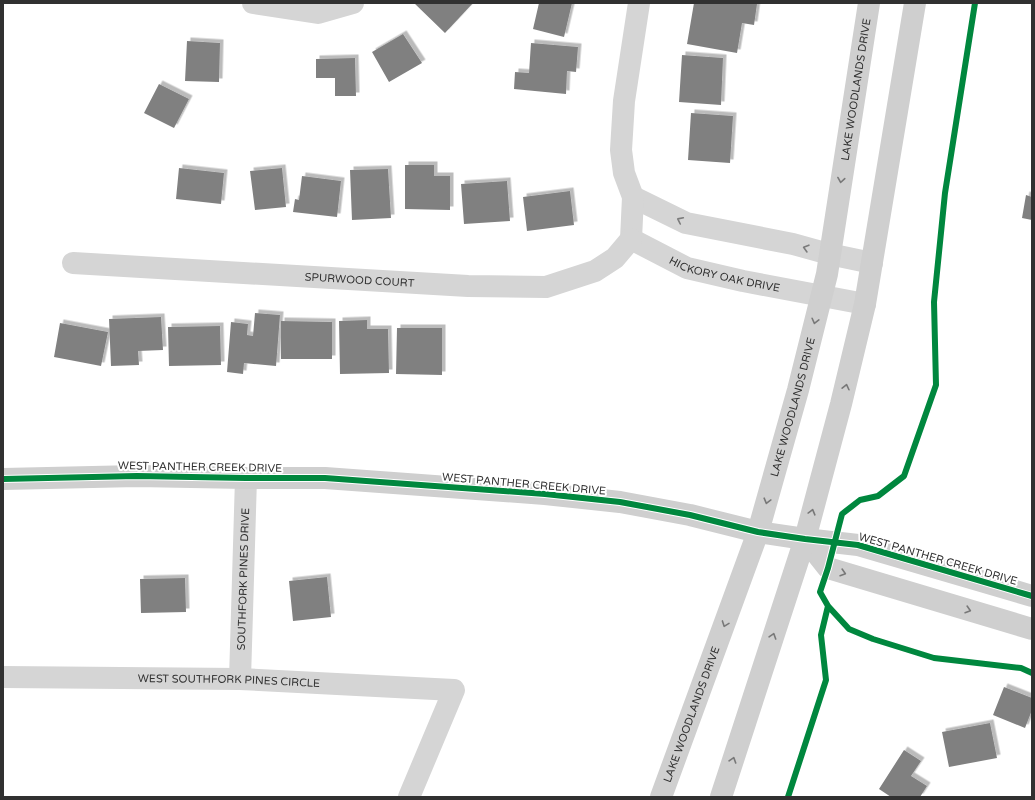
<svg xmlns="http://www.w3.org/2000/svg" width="1035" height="800" font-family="'Varela Round',sans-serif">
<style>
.building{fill:#808080;filter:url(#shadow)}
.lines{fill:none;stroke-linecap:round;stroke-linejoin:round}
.path{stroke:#d4d4d4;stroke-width:2.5;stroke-dasharray:2 2;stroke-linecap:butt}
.street{stroke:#d5d5d5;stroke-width:22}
.secondary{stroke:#cfcfcf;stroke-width:22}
.cycleway-casing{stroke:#fff;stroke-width:8}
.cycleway{stroke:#00873e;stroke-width:6}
.oneway{stroke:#787878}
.oneway2{stroke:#7b7b7b}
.labels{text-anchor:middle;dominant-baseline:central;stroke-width:4;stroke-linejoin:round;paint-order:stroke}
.street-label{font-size:11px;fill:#313131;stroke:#fff}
</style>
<defs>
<filter id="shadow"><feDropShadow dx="3.5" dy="-3.5" stdDeviation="0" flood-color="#0004"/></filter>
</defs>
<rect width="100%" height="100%" fill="#fff"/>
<path class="building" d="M414,3H473L445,33Z
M539,3H572L564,37L533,29Z
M694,3H750L757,4L754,25L742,23L737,53L687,44Z
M403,34L422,63L389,82L372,52Z
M187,41L220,43L219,82L185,81Z
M531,43L578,47L576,72L567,71L566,94L514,89L515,72L529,73Z
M682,55L723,58L721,105L679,102Z
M355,58L356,96H335V78H316V59Z
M159,84L189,99L174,128L144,113Z
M691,113L733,116L730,163L688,160Z
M405,165H434V176H450V210L405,209Z
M179,168L224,173L221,204L176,199Z
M282,168L286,207L255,210L250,171Z
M388,169L391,218L352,220L350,170Z
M302,176L341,181L337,217L293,212L295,199L299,200Z
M507,181L510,221L464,224L461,184Z
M570,191L574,225L527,231L523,197Z
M1026,195L1032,197V220L1022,218Z
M255,313L280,315L276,366L244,363L243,374L227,372L231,322L248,324L247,335L253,336Z
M161,317L163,350L138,351L139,365L111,366L109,319Z
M367,320V329H388L389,373L340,374L339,321Z
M281,321L332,322V359H281Z
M60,323L108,332L101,366L54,357Z
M220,326L221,365L169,366L168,327Z
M397,328H442V375L396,374Z
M327,577L331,617L293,621L289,581Z
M185,578L186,612L141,613L140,579Z
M1004,687L1032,698V710L1025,728L993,715Z
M990,723L997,758L949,767L942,732Z
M904,750L921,761L911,776L927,786L920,797H891L879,789Z"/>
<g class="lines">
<path class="path" d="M828,606L849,629L873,639L934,658L1021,668L1032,673"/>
<g class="street">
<path d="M253,3L318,13L353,3"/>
<path d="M633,197L686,223L793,244L829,254L872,263"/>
<path id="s1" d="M631,239L687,268L743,281L865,304"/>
<path d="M631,239L633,197L624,173L621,150L624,101L639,3"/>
<path id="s2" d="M73,263L468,286L546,287L595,271L615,258L631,239"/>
<path id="s3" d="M3,677L240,679L454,690L409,797"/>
<path id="s4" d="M240,679L246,478"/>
</g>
<g class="secondary">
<path d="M3,479L137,476L246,478H325L545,494L620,502L690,515L758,532L805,539L858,545L1032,596"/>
<path d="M805,539L828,568L1032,629"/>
<path id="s5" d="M661,797L758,532L798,390L827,274L869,3"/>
<path d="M721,797L805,539L841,404L865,304L915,3"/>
</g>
<g class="cycleway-casing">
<path id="cycleway" d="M975,3L945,193L934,302L936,385L904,476L878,496L860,500L842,514L828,568L820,592L828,606L849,629L873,639L934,658L1021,668L1032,673
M3,479L137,476L246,478H325L545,494L620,502L690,515L758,532L805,539L858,545L1032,596
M788,797L826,680L821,635L828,606"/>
</g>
<use href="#cycleway" class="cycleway"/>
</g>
<defs><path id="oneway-chevron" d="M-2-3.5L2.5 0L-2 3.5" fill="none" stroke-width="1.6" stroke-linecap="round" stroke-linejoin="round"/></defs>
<g class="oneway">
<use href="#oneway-chevron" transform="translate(841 180) rotate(99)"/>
<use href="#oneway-chevron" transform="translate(815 321) rotate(104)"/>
<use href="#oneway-chevron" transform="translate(846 387) rotate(-77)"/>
<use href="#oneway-chevron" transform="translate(767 501) rotate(105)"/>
<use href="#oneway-chevron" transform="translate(812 512) rotate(-75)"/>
<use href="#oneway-chevron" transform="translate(843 573) rotate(17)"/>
<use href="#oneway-chevron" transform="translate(968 610) rotate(17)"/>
<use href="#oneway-chevron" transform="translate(725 624) rotate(110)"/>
<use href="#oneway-chevron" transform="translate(773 636) rotate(-72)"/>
<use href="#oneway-chevron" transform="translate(733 760) rotate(-72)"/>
</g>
<g class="oneway2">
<use href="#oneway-chevron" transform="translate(680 220) rotate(-154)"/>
<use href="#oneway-chevron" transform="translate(806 248) rotate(-164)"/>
</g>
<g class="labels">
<g class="street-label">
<text stroke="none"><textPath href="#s5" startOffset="736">LAKE WOODLANDS DRIVE</textPath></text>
<text stroke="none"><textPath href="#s1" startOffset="101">HICKORY OAK DRIVE</textPath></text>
<text stroke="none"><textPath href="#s2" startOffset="287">SPURWOOD COURT</textPath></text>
<text stroke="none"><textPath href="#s5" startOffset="412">LAKE WOODLANDS DRIVE</textPath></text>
<text transform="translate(200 467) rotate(1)">WEST PANTHER CREEK DRIVE</text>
<text transform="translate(524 484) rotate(5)">WEST PANTHER CREEK DRIVE</text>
<text transform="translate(938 559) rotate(16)">WEST PANTHER CREEK DRIVE</text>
<text stroke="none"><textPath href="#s4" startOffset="100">SOUTHFORK PINES DRIVE</textPath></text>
<text stroke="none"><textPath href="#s3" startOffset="226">WEST SOUTHFORK PINES CIRCLE</textPath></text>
<text stroke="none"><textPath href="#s5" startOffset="88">LAKE WOODLANDS DRIVE</textPath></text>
</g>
</g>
<rect width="1035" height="800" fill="none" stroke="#313131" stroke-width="8"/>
</svg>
